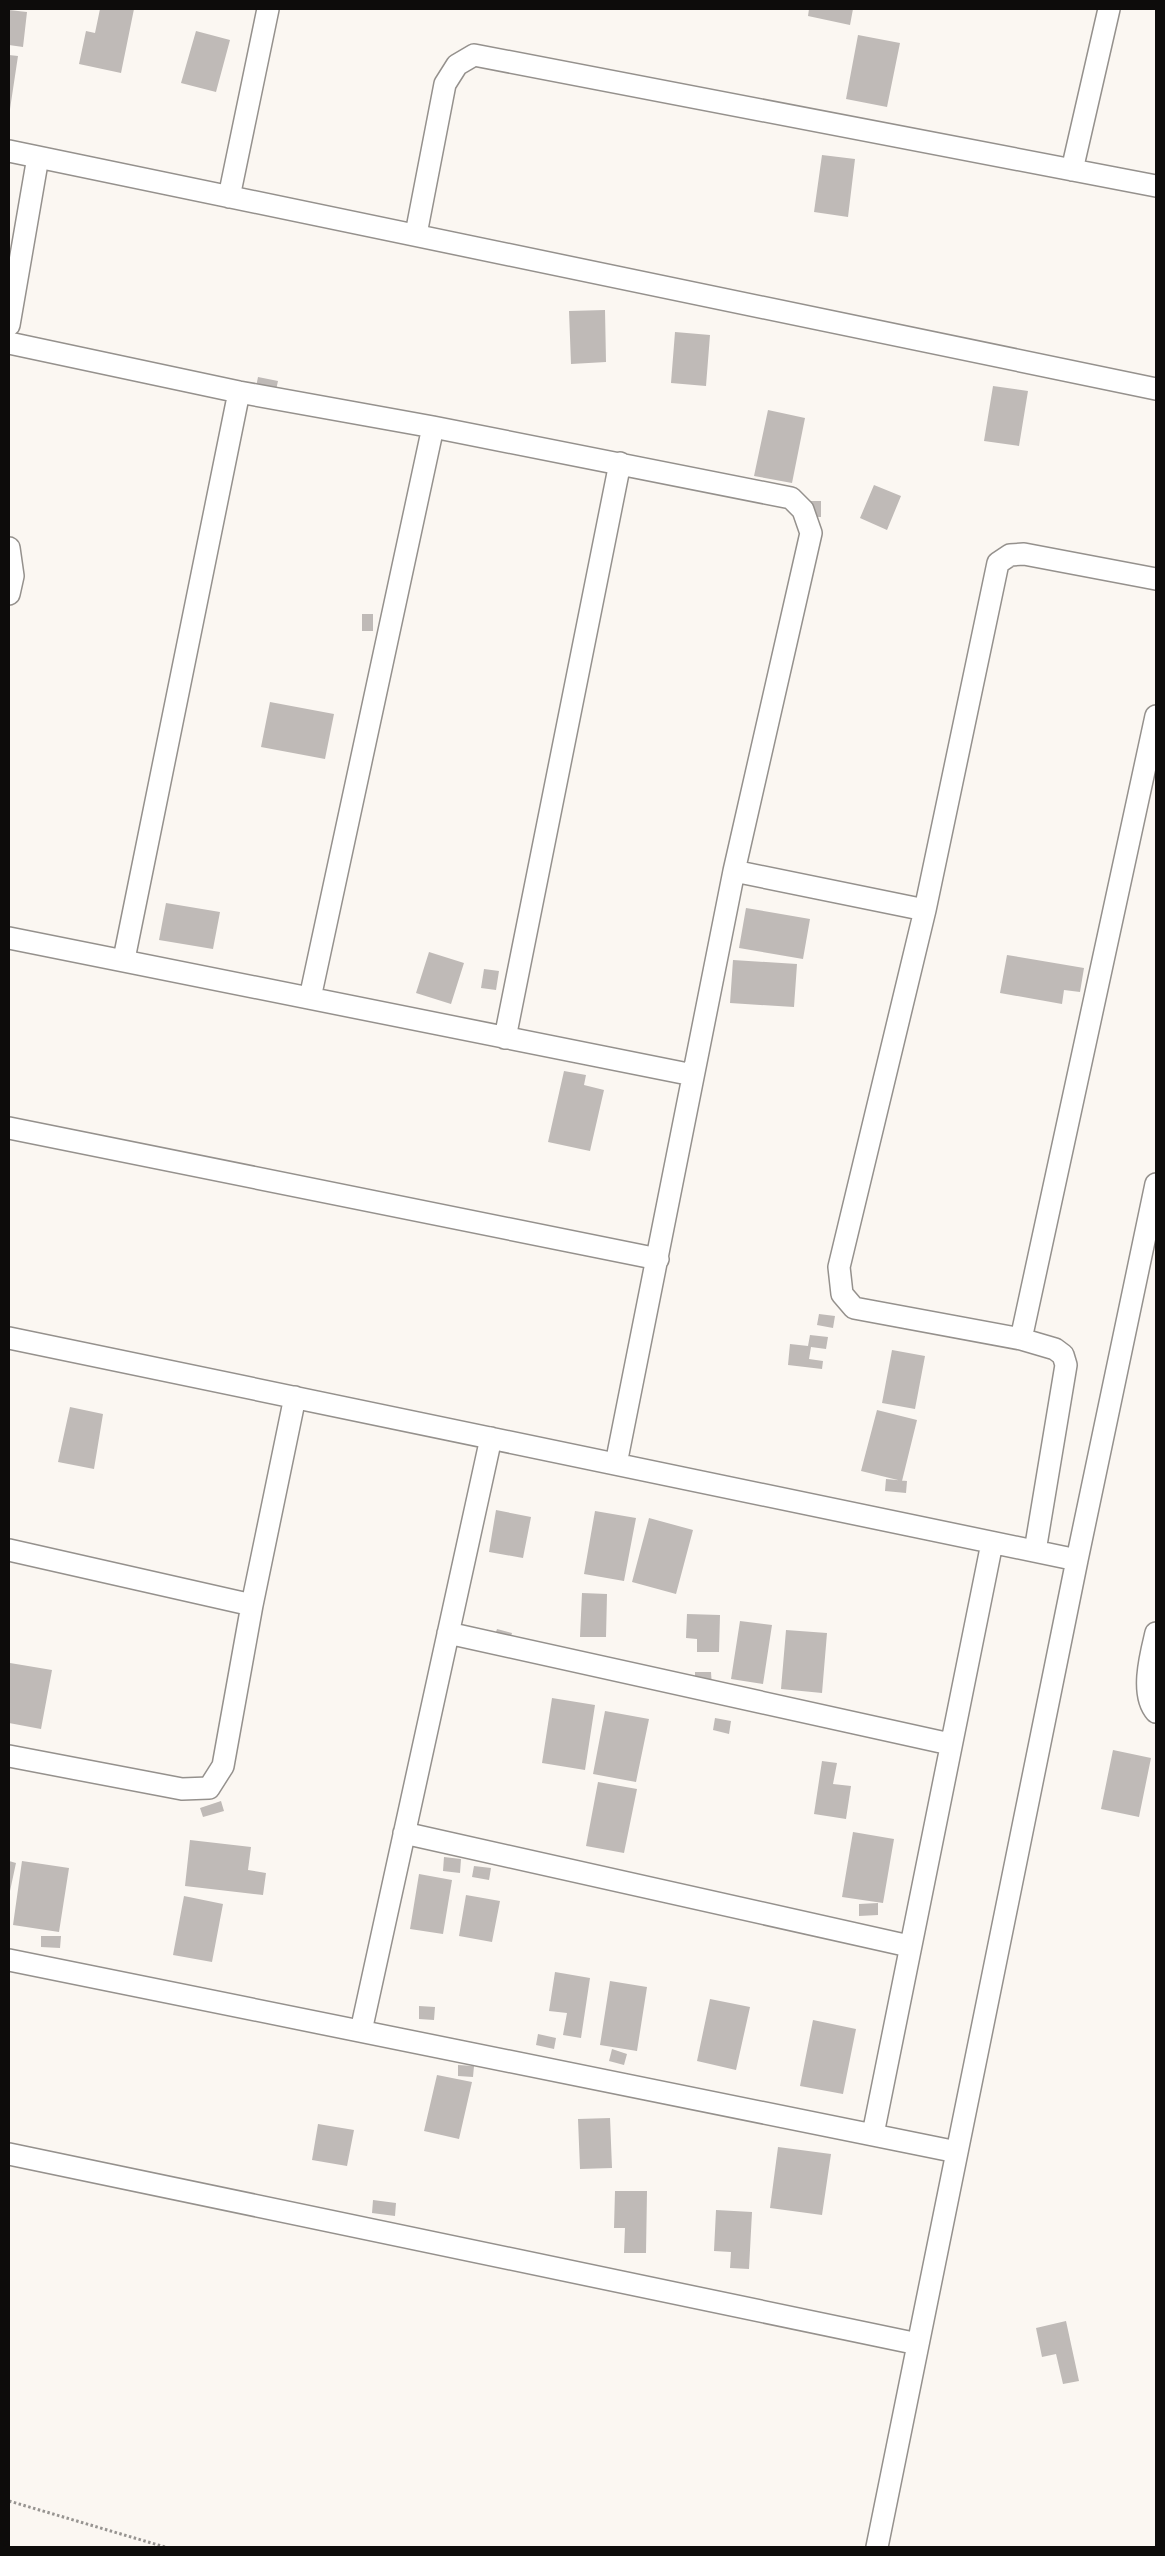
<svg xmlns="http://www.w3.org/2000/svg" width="1165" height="2556" font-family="Karla,sans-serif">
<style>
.building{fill:#bfbab7}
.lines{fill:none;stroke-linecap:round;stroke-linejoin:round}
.street-casing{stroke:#95918d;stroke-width:24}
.path{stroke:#979491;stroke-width:3;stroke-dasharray:2.5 2.5;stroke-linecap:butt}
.street{stroke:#fff;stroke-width:21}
</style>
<rect width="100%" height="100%" fill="#fbf7f2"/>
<path class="building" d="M100,9H134L121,73L79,64L86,31L95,33Z
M809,9H853L850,25L808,16Z
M9,10L27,12L23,47L9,45Z
M196,31L230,40L216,92L181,83Z
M858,35L900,43L887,107L846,99Z
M9,55L18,56L10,109H9Z
M822,155L855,159L848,217L814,212Z
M605,310L606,362L571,364L569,311Z
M675,332L710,335L706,386L671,383Z
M258,377L278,381L276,390L256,387Z
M993,386L1028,391L1019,446L984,441Z
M768,410L805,418L792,483L754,476Z
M874,485L901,496L887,530L860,518Z
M810,501H821V517H810Z
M362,614H373V631H362Z
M270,702L334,714L325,759L261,747Z
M166,903L220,912L213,949L159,940Z
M746,908L810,919L803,959L739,948Z
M429,952L464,963L451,1004L416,993Z
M1007,955L1084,968L1080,992L1064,990L1062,1004L1000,993Z
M733,960L797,964L794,1007L730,1003Z
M484,969L499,971L496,990L481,988Z
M564,1071L586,1075L584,1085L604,1090L590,1151L548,1142Z
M819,1314L835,1316L833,1328L817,1325Z
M810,1335L828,1337L826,1349L811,1347L809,1359L823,1361L822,1369L788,1365L790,1344L808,1346Z
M892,1350L925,1356L915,1409L882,1403Z
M70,1407L103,1414L94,1469L58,1462Z
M877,1410L917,1420L902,1481L861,1471Z
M886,1479L907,1481L906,1493L885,1491Z
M496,1510L531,1517L523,1558L489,1552Z
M595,1511L636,1518L624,1581L584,1574Z
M649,1518L693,1530L676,1594L632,1582Z
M582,1593L607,1594L606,1637H580Z
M687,1614L720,1615L719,1652H697V1639L686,1638Z
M740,1621L772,1625L763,1684L731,1679Z
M497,1629L512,1633L509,1642L494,1638Z
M786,1630L827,1633L822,1693L781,1689Z
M10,1663L52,1670L41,1729L9,1723Z
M695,1672H711L712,1687H695Z
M552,1698L595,1705L585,1770L542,1763Z
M605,1711L649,1719L636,1782L593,1774Z
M715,1718L731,1721L729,1734L713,1730Z
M1113,1750L1151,1758L1139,1817L1101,1809Z
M822,1761L837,1763L833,1784L851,1786L846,1819L814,1814Z
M598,1782L637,1789L624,1853L586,1846Z
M221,1801L224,1811L203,1817L200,1808Z
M853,1832L894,1839L883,1903L842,1897Z
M190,1840L251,1847L248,1870L266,1873L263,1895L185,1886Z
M444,1857L461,1859L460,1873L443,1871Z
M9,1861L16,1863L10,1891H9Z
M22,1861L69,1868L59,1932L13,1925Z
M474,1866L491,1868L489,1880L472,1877Z
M419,1874L452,1880L443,1934L410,1929Z
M466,1895L500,1901L492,1942L459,1936Z
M184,1896L223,1904L212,1962L173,1955Z
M878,1903V1915L859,1916V1904Z
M41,1936H61L60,1948L41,1947Z
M555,1972L590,1978L581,2038L563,2035L567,2013L549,2011Z
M610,1981L647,1987L637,2051L600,2045Z
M710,1999L750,2007L736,2070L697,2061Z
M419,2006L435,2007L434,2020L419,2019Z
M813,2020L856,2029L843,2094L800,2086Z
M538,2034L556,2038L554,2049L536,2045Z
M612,2049L627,2054L624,2065L609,2061Z
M458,2065L474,2066L473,2077L458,2076Z
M437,2075L472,2082L459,2139L424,2131Z
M610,2118L612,2168L580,2169L578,2119Z
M318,2124L354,2130L347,2166L312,2160Z
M778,2147L831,2154L822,2215L770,2208Z
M615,2191H647L646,2253H624L625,2228H614Z
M373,2200L396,2203L395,2216L372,2213Z
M716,2210L752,2212L749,2269L730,2268L731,2252L714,2251Z
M1066,2321L1079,2381L1063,2384L1056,2354L1042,2357L1036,2328Z"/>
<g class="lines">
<g class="street-casing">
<path id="street" d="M9,151L1156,389
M1072,170L1109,9
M229,197L268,9
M416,234L445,84L457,65L474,55L1156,186
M9,325L38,157
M9,343L239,392L433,427L791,498L803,510L811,533L734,871L616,1464
M9,548L13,576L9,594
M734,871L925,910
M9,938L693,1075
M124,959L239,392
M310,998L433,427
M505,1038L620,463
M9,1128L658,1259
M9,1338L1077,1560
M1021,1339L1156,716
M9,1550L252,1605
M1035,1551L1066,1365L1063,1355L1055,1349L1021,1339L854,1308L842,1294L839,1267L925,910L998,563L1010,555L1024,554L1156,579
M448,1633L950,1744
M1156,1633C1151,1654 1140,1694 1156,1712
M9,1756L182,1789L209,1788L223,1766L252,1605L295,1397
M404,1833L909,1946
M9,1960L957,2152
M361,2031L491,1438
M873,2134L992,1543
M9,2154L918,2344
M877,2547L1077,1560L1156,1184"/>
</g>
<path class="path" d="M9,2501L165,2547"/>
<use href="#street" class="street"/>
</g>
<rect width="1165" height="2556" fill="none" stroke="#0d0c0b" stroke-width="20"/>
</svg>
